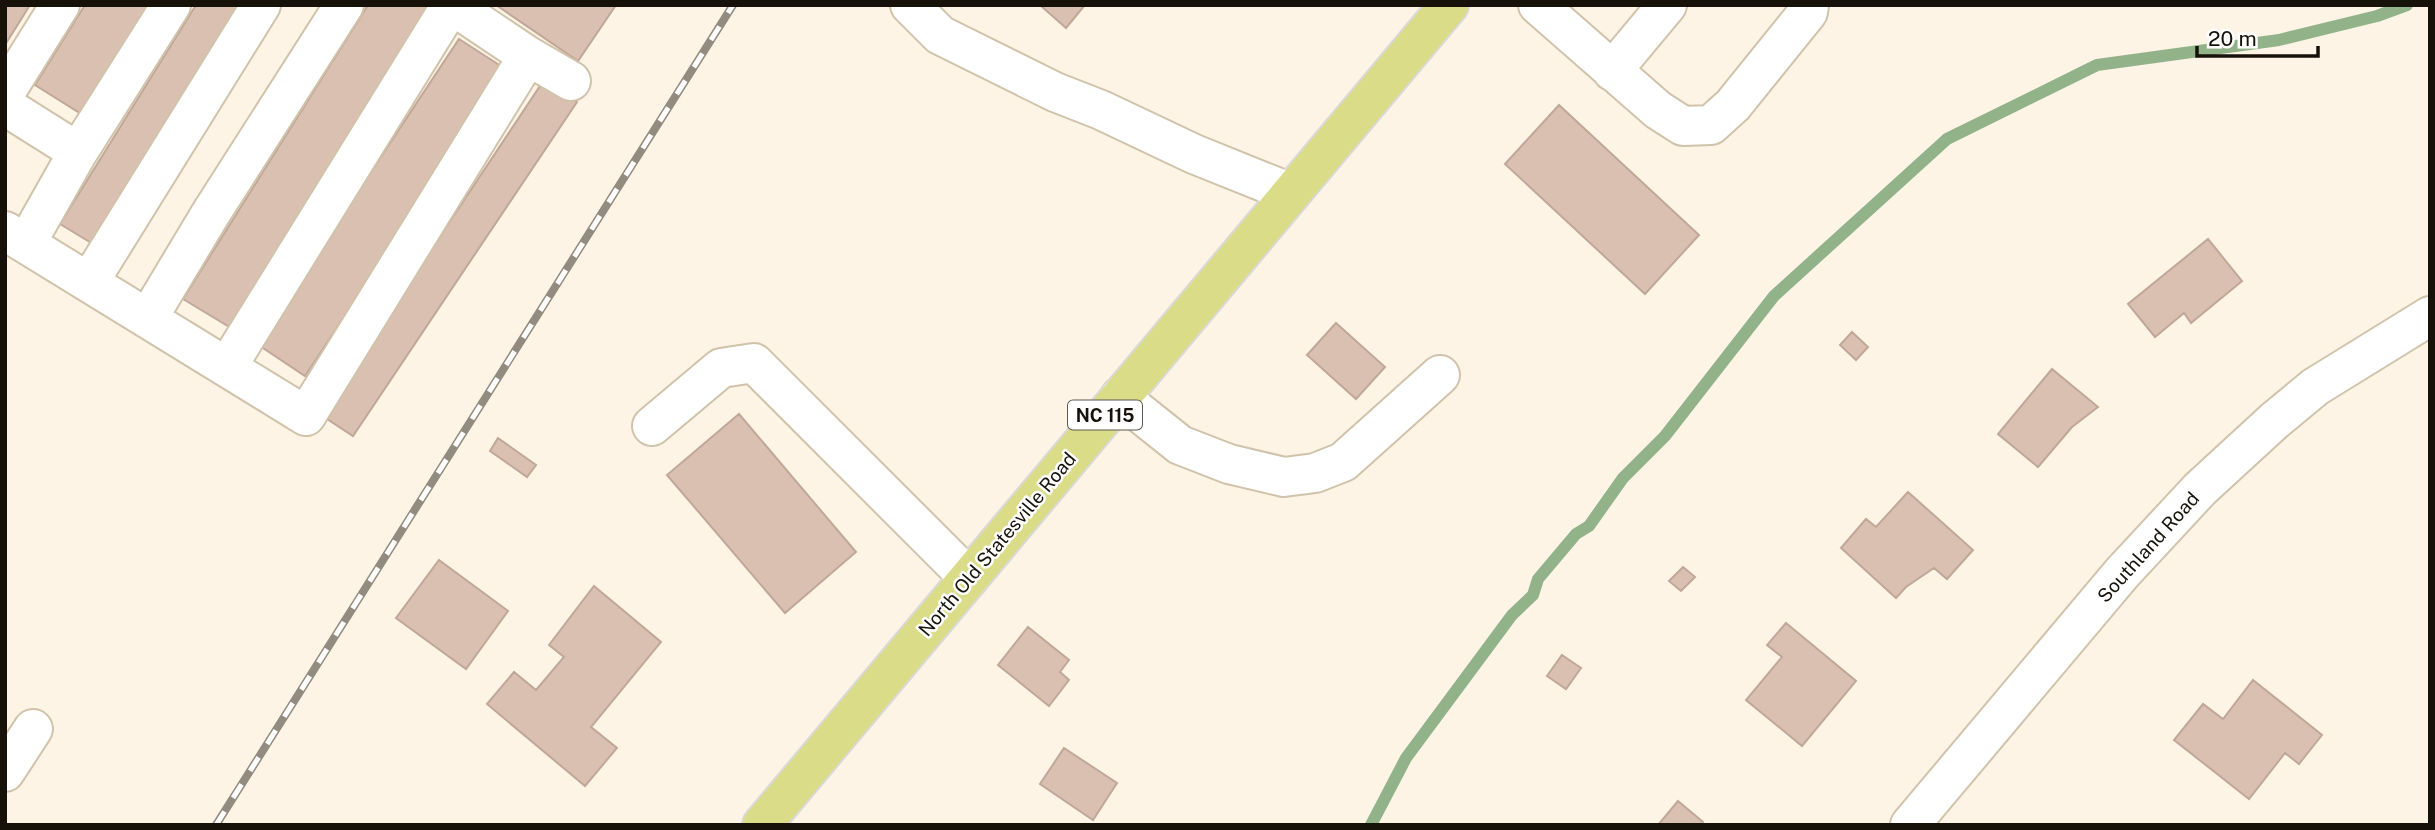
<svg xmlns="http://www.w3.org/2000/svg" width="2435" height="830" font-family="'Public Sans',sans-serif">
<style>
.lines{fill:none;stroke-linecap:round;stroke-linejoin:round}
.stream{stroke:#92b38a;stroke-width:12}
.building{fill:#dac0b0;stroke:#c0a798;stroke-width:2}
.minor-casing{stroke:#d1c3ab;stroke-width:42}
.major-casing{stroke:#dad9d8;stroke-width:42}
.minor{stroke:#fff;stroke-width:38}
.major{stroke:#dadc88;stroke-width:38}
.rail-casing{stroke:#928b7f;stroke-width:8}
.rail{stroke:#fff;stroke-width:5;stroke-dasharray:16;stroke-linecap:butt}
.labels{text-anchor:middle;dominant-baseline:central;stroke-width:5;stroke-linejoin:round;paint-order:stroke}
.shield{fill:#fff;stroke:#5d5953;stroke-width:2}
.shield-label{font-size:18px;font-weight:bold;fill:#171209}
.street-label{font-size:19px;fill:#171209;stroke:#fff}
</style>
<rect width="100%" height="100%" fill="#fdf4e5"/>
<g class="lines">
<path class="stream" d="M1371,825L1406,758L1512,615L1533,595L1538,579L1576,534L1589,526L1623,478L1665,436L1774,296L1947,139L2097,65L2279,40L2377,16L2407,5"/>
</g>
<path class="building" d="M5,5H30L5,45Z
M85,5H152L83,115L35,85Z
M196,5H241L93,244L60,224Z
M368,5H434L231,328L183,299Z
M496,5H616L578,61Z
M1040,5H1085L1066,28Z
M459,39L507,70L305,376L257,344Z
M544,80L577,102L353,436L321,415Z
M1559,105L1699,235L1645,294L1505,164Z
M2208,239L2242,281L2191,323L2184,313L2155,337L2128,304Z
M1336,323L1385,367L1356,399L1307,355Z
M1852,332L1868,347L1856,360L1840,345Z
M2052,369L2098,407L2072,427L2038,467L1998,434Z
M739,414L856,552L785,613L667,475Z
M498,438L536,465L527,477L490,451Z
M1908,492L1973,550L1947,579L1934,568L1906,587L1896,598L1841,548L1866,519L1876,527Z
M439,560L508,611L466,669L396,618Z
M1683,567L1695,577L1681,591L1669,581Z
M594,586L661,642L591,727L617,748L585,786L487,704L514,672L536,690L564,657L549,645Z
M1786,623L1856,681L1802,746L1746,700L1782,657L1767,645Z
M1028,627L1069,660L1060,672L1069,680L1049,706L998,665Z
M1562,655L1581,668L1566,689L1547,676Z
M2253,680L2322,735L2299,764L2285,753L2249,799L2174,740L2203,704L2223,719Z
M1064,748L1117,783L1093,820L1040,784Z
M1678,801L1703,822L1701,825H1658Z"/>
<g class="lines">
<g class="minor-casing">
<path id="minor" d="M452,5L528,56
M910,5L940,35L1055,92L1101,110L1194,154L1291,193
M1538,5L1658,110L1683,126L1711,125L1733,105L1808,12L1809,5
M1612,71L1667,5
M5,93L60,5
M5,106L78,152L26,244
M78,152L171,5
M5,231L306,416L528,56L571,81
M89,282L261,5
M148,318L211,213L344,5
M227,367L451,5
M1120,397L1180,445L1229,464L1284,477L1315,473L1343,462L1440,375
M652,426L721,368L754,363L969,578
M5,772L33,729
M1910,825L2122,573L2200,489L2274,421L2315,387L2430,316"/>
</g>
<g class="major-casing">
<path id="major" d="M762,825L1449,5"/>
</g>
<use href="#minor" class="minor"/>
<use href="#major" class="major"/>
<g class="rail-casing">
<path id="rail" d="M216,825L733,5"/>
</g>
<use href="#rail" class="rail"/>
</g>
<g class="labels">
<rect class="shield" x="1068" y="400.5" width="74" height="29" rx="5"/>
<g class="shield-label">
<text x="1105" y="415">NC 115</text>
</g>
<g class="street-label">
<text transform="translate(997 544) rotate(-50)">North Old Statesville Road</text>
<text transform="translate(2148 547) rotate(-48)">Southland Road</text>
</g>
</g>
<rect width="2435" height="830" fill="none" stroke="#171209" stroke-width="14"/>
<path d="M2197 46v10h121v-10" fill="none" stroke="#171209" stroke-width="3.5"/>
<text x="2208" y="46" font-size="21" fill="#171209" stroke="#ffffff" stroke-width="5" paint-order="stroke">20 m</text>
</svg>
